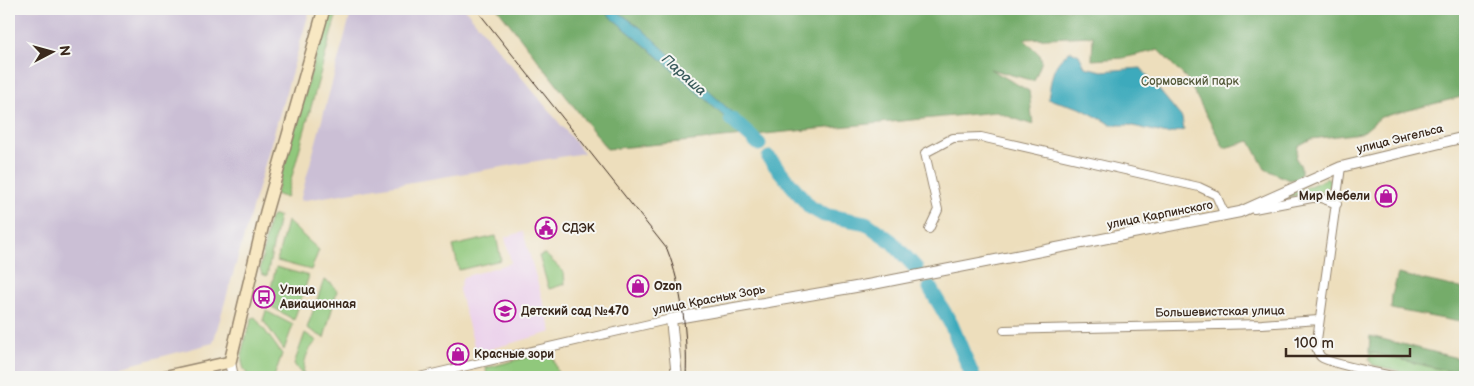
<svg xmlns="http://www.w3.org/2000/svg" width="1474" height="386" font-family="'Balsamiq Sans',sans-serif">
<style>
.built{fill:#ebd1eb}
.industrial{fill:#cbbfd5}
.green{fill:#90c87b;stroke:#66794c}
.forest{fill:#74ac6b;stroke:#586b44}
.water{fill:#3daabc;stroke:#3c6a6d}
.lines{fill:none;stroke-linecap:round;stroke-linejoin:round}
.river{stroke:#3daabc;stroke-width:15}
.minor-casing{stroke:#94846d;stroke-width:10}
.tertiary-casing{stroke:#94846d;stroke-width:12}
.secondary-casing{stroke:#94846d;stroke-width:14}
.minor{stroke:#fff;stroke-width:8}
.tertiary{stroke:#fff;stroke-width:10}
.secondary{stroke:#f8e8c3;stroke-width:11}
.tram{stroke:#3b2a1e;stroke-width:1}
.labels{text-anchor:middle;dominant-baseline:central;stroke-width:4;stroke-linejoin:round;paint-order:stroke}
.park-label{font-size:12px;fill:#54593a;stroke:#f6f6f2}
.street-label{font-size:12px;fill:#3b2a1e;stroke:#f6f6f2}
.poi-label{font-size:12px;font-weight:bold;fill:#3b2a1e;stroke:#f6f6f2;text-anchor:start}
.water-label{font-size:14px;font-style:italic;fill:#3c5d5d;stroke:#f6f6f2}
</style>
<rect width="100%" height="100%" fill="#f6f6f2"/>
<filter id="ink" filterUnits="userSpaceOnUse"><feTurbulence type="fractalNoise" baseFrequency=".02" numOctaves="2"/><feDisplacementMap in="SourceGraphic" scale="10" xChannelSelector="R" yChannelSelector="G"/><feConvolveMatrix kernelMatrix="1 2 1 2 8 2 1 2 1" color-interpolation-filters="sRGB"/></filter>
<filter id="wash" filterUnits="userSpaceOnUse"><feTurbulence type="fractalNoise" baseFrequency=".0096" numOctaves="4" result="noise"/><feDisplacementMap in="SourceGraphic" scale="20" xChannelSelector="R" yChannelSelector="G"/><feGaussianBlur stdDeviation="1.12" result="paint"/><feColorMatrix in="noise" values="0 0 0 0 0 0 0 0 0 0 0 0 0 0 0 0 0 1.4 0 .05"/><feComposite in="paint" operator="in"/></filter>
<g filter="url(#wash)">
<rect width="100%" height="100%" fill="#eddebc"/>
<path class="built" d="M523,232L552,332L476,353L459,290L463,277L511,263L505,237Z"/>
<path class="industrial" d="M9,9H310L213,343L84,377H9Z
M352,9H465L584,153L300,201Z"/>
<path class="green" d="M329,9H338L286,198L276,194Z
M1328,178L1331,181V185L1325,191L1282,198Z
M272,216H279L267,276L262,274L260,269L269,220Z
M287,221L319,250L311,270L277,261Z
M496,236L501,260L459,270L453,246Z
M545,254L564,272L565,284L549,289L539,256Z
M276,267L309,276L294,320L267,304Z
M324,280L332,284L337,291L324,338L307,328Z
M266,311L293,325L284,350L263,320Z
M255,317L282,354L274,377H250C233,362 247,336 252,318Z
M305,333L317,341C306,351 304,361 303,376L294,364Z
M551,351L558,374L547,377H508L506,373L487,377L486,368Z
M1370,352L1465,375V377H1425L1373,365L1369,360Z"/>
<path class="forest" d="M498,9H601L661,59L671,58L641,28L614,9H1465V96L1381,117L1362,133L1311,139L1298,146L1296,159L1301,166V174L1297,179L1289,180L1265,169L1250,141L1224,148L1187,79L1158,50L1123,58L1092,60L1093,36L1024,39L1040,55L1042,61L1034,81L990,69L1029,91L1033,125L996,112L607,149Z
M1398,274L1465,289V323L1391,309L1392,295Z
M1370,336L1465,360V375L1369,352Z"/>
<path class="water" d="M601,9H614L641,28L752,131L742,133L661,59Z
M1071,51L1079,55L1085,67L1102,71L1141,68L1182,118L1184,130L1167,134L1129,125H1112L1080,108L1048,99C1052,77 1051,64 1071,51Z"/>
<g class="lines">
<path class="river" d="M731,119L759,144
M769,158L810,207L824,215L866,223L891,241L916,268
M930,288L951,324L973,377"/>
</g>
</g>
<g filter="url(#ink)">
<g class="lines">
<g class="minor-casing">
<path id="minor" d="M1341,167L1316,347C1317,350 1318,354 1321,357C1329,364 1384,374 1397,377
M1254,209L1312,198H1321L1337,204
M929,229L938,210L925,153L953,138L981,137L1199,187L1216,195L1225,215
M1004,330L1262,324L1319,320
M419,377L671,319"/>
</g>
<g class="tertiary-casing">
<path id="tertiary" d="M230,362L233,377
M677,377L671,319L873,284L1240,212L1341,167L1465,137"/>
</g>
<g class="secondary-casing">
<path id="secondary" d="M163,377L230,362L266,212L324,9"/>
</g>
<use href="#minor" class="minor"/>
<use href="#tertiary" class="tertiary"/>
<use href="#secondary" class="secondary"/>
<path class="tram" d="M476,9L667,249C682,287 688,337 686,377"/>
</g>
</g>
<defs>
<g id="shop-ring" transform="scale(1.125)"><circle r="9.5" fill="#f6f6f2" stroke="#b5179e" stroke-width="1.5"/><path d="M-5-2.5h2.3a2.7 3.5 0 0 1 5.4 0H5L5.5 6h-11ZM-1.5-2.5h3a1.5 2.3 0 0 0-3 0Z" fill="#b5179e"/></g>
<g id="civic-ring" transform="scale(1.125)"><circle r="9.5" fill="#f6f6f2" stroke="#b5179e" stroke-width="1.5"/><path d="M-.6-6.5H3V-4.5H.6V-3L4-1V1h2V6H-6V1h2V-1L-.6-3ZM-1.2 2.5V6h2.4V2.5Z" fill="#b5179e"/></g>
<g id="bus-ring" transform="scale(1.125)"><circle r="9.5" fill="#f6f6f2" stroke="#b5179e" stroke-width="1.5"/><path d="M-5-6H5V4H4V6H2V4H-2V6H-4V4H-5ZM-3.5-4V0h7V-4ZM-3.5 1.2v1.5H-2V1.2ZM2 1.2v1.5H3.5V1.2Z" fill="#b5179e"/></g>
<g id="school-ring" transform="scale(1.125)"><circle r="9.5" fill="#f6f6f2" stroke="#b5179e" stroke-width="1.5"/><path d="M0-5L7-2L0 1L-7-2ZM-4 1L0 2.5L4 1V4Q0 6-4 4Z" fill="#b5179e"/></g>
</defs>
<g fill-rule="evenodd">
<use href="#shop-ring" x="1386" y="196"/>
<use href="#civic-ring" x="546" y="228"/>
<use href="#shop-ring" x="638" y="286"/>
<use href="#bus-ring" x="264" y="297"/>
<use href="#school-ring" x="505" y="311"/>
<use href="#shop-ring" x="458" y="354"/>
</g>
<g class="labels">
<g class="park-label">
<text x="1190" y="81">Сормовский парк</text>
</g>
<g class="street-label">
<text transform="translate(1400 139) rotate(-14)">улица Энгельса</text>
<text transform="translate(1160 215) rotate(-11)">улица Карпинского</text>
<text transform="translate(709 300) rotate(-11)">улица Красных Зорь</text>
<text transform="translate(1220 312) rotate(-1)">Большевистская улица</text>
</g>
<g class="poi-label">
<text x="1370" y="196" text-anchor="end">Мир Мебели</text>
<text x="562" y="228">СДЭК</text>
<text x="654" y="286">Ozon</text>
<text x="280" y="290">Улица<tspan x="280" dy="14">Авиационная</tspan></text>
<text x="521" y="311">Детский сад №470</text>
<text x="474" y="354">Красные зори</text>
</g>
<g class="water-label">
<text transform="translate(684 75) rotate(42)">Параша</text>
</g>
</g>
<rect width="1474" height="386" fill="none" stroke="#f6f6f2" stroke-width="30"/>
<g transform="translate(52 52) rotate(84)" stroke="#f6f6f2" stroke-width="4" paint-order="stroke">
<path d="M0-4L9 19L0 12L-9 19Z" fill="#3b2a1e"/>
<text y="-8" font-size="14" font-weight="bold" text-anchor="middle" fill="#3b2a1e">N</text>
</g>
<path d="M1286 348v8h124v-8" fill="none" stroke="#3b2a1e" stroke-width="2.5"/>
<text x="1294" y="348" font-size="15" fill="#3b2a1e" stroke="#f6f6f2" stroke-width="4" paint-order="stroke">100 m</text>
</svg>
